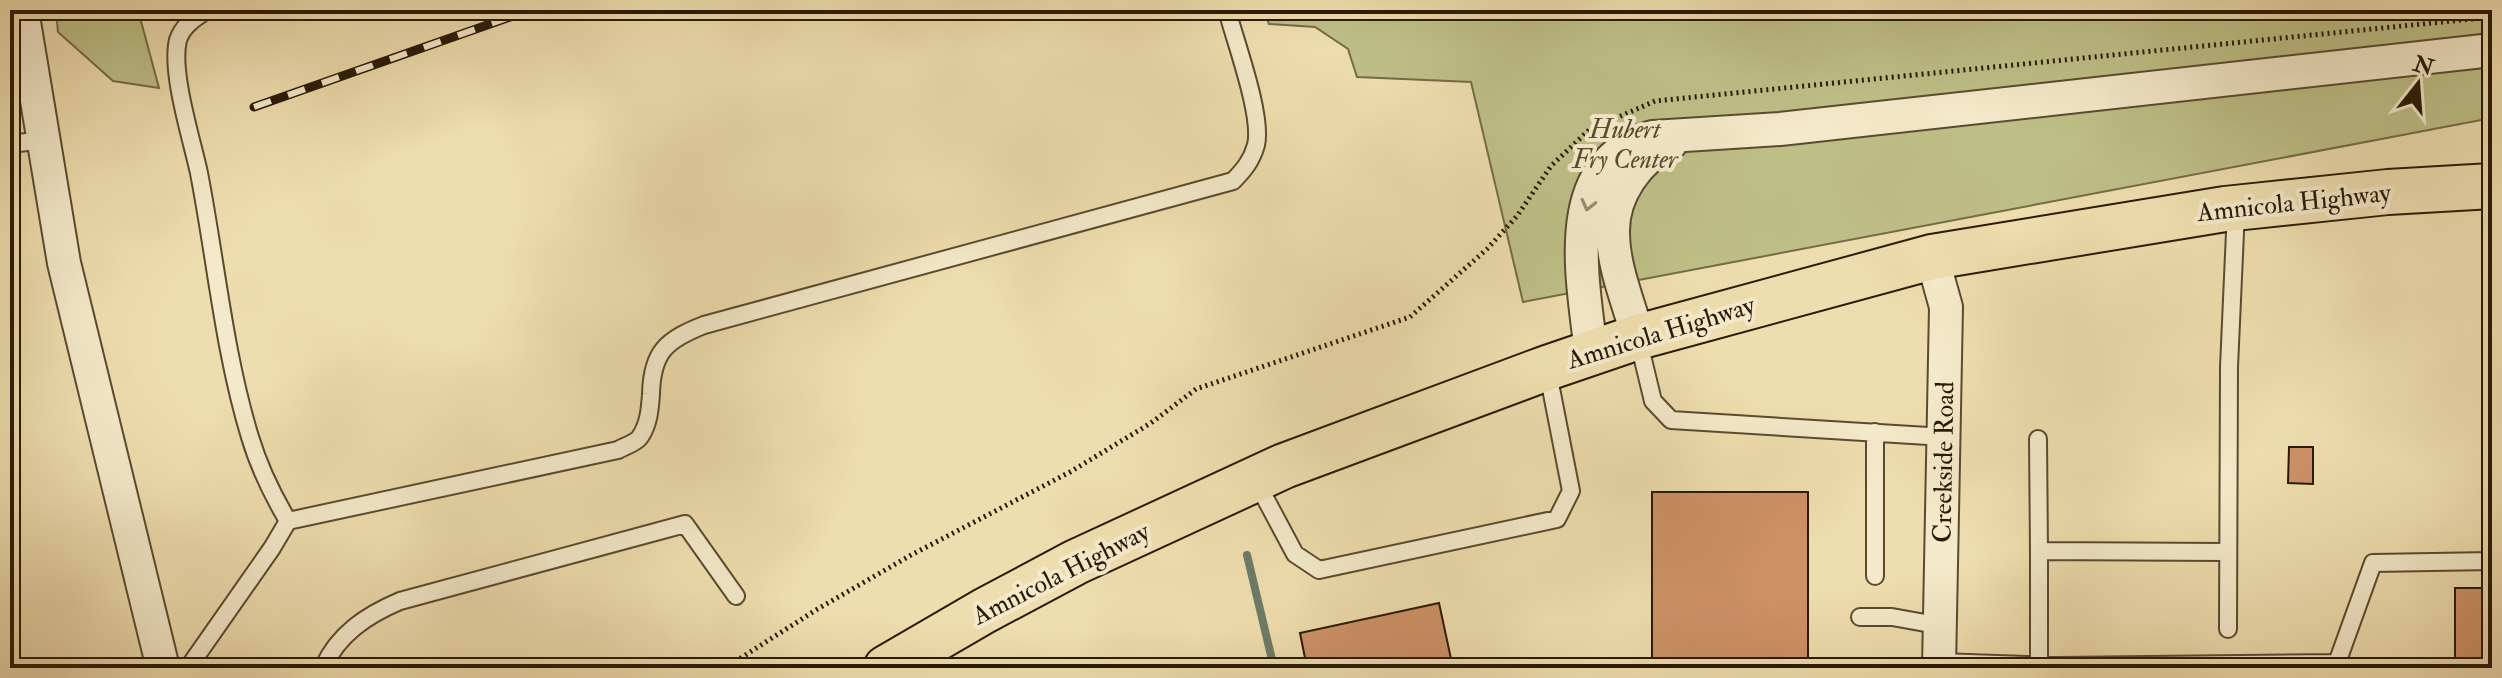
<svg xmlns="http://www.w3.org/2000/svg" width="2502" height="678" font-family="'IM FELL Double Pica',serif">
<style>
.green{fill:#bebf87;stroke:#746c46;stroke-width:2}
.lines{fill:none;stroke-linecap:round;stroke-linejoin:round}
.stream{stroke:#6d7b67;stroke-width:8}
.building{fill:#cd9167;stroke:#291a06;stroke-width:2}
.lane-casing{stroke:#5a4b30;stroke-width:20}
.street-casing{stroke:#5a4b30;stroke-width:36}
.primary-casing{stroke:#291a06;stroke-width:48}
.path{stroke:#291a06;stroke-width:5;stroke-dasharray:2 4;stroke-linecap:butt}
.lane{stroke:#f4e9ca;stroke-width:16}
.street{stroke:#f4e9ca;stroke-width:32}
.primary{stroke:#eeddae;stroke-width:44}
.rail-casing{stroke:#291a06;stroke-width:9}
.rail{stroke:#f4e9ca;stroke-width:6;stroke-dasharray:18;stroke-linecap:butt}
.oneway{stroke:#998c72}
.labels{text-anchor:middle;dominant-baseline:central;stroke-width:8;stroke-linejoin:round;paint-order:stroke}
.park-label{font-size:26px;font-style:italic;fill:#564c2d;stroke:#f4e9ca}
.street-label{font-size:26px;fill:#291a06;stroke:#f4e9ca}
</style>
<rect width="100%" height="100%" fill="#eeddae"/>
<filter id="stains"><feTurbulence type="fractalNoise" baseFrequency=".0025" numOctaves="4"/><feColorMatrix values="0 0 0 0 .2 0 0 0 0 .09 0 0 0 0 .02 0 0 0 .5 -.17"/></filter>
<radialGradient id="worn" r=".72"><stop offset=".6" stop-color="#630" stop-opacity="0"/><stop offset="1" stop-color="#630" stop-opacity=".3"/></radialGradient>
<path class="green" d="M56,10H138L159,88L113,81L58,32Z
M1264,10H2492V118L1523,302L1471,82L1357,77L1348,49L1315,27L1269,24Z"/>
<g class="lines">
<path class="stream" d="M1247,555L1274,668"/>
</g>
<path class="building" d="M2289,447H2313V484L2288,483Z
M1652,492H1808V668H1652Z
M2455,588H2492V668H2455Z
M1439,603L1453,668H1307L1300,633Z"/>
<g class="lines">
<g class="lane-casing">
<path id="lane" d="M207,10C195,18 183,25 178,40C170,72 192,140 199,173C216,261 224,352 250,437C259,467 272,494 288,521
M10,144L44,140
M1638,339L1653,401L1671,420L1944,437
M1875,432V576
M2038,439L2039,551
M1256,481L1295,554L1319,570L1557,519L1571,491L1547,368
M1860,617H1892L1942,626
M2228,629L2229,367L2236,210
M1939,662L2058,666L2337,663L2373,563L2492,561
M2039,665V551L2226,552
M188,668L272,548L288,521L618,450C625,446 636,443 640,437C649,424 650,408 651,394C652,352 666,340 704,325L1233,181C1244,170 1252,160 1256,145C1263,116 1235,41 1227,10
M323,668C338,634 367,615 400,601L685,524L736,596"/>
</g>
<g class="street-casing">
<path id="street" d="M22,10L64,263L163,668
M1932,257L1946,307L1939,668
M1638,337C1629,304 1613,267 1613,233C1612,195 1638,158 1671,143
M1591,352C1583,279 1557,162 1653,137L1780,129L2492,50"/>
</g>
<g class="primary-casing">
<path id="primary" d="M886,668L984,611L1076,562L1284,466L1547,368L1638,337L1932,257L2225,209L2388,192L2492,186"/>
</g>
<path class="path" d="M725,668L816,610L913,554L1070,472L1151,423L1196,389L1410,317L1487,249L1517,216L1551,166L1589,130L1655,101L2492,17"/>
<use href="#lane" class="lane"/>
<use href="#street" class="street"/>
<use href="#primary" class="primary"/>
<g class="rail-casing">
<path id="rail" d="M254,107L530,10"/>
</g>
<use href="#rail" class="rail"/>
</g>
<defs><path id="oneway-chevron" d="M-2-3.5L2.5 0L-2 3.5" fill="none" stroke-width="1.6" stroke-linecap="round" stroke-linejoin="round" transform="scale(2)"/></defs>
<use class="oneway" href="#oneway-chevron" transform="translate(1588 205) rotate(104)"/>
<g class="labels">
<g class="park-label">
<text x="1625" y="130">Hubert<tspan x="1625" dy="30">Fry Center</tspan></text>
</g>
<g class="street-label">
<text transform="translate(2294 203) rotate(-6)">Amnicola Highway</text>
<text transform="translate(1661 333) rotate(-17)">Amnicola Highway</text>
<text transform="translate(1944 462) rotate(-89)">Creekside Road</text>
<text transform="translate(1061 574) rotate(-27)">Amnicola Highway</text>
</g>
</g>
<rect width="2502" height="678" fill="none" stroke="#eeddae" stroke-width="40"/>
<rect x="12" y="12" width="2478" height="654" fill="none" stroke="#291a06" stroke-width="4"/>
<rect x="20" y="20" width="2462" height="638" fill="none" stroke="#291a06" stroke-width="2"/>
<g transform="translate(2418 84) rotate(17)" stroke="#f4e9ca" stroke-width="6" paint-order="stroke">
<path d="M0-6L14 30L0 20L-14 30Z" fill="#291a06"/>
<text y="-12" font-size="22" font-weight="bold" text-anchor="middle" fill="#291a06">N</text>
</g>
<rect width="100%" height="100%" filter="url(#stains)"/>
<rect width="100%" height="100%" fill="url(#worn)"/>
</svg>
